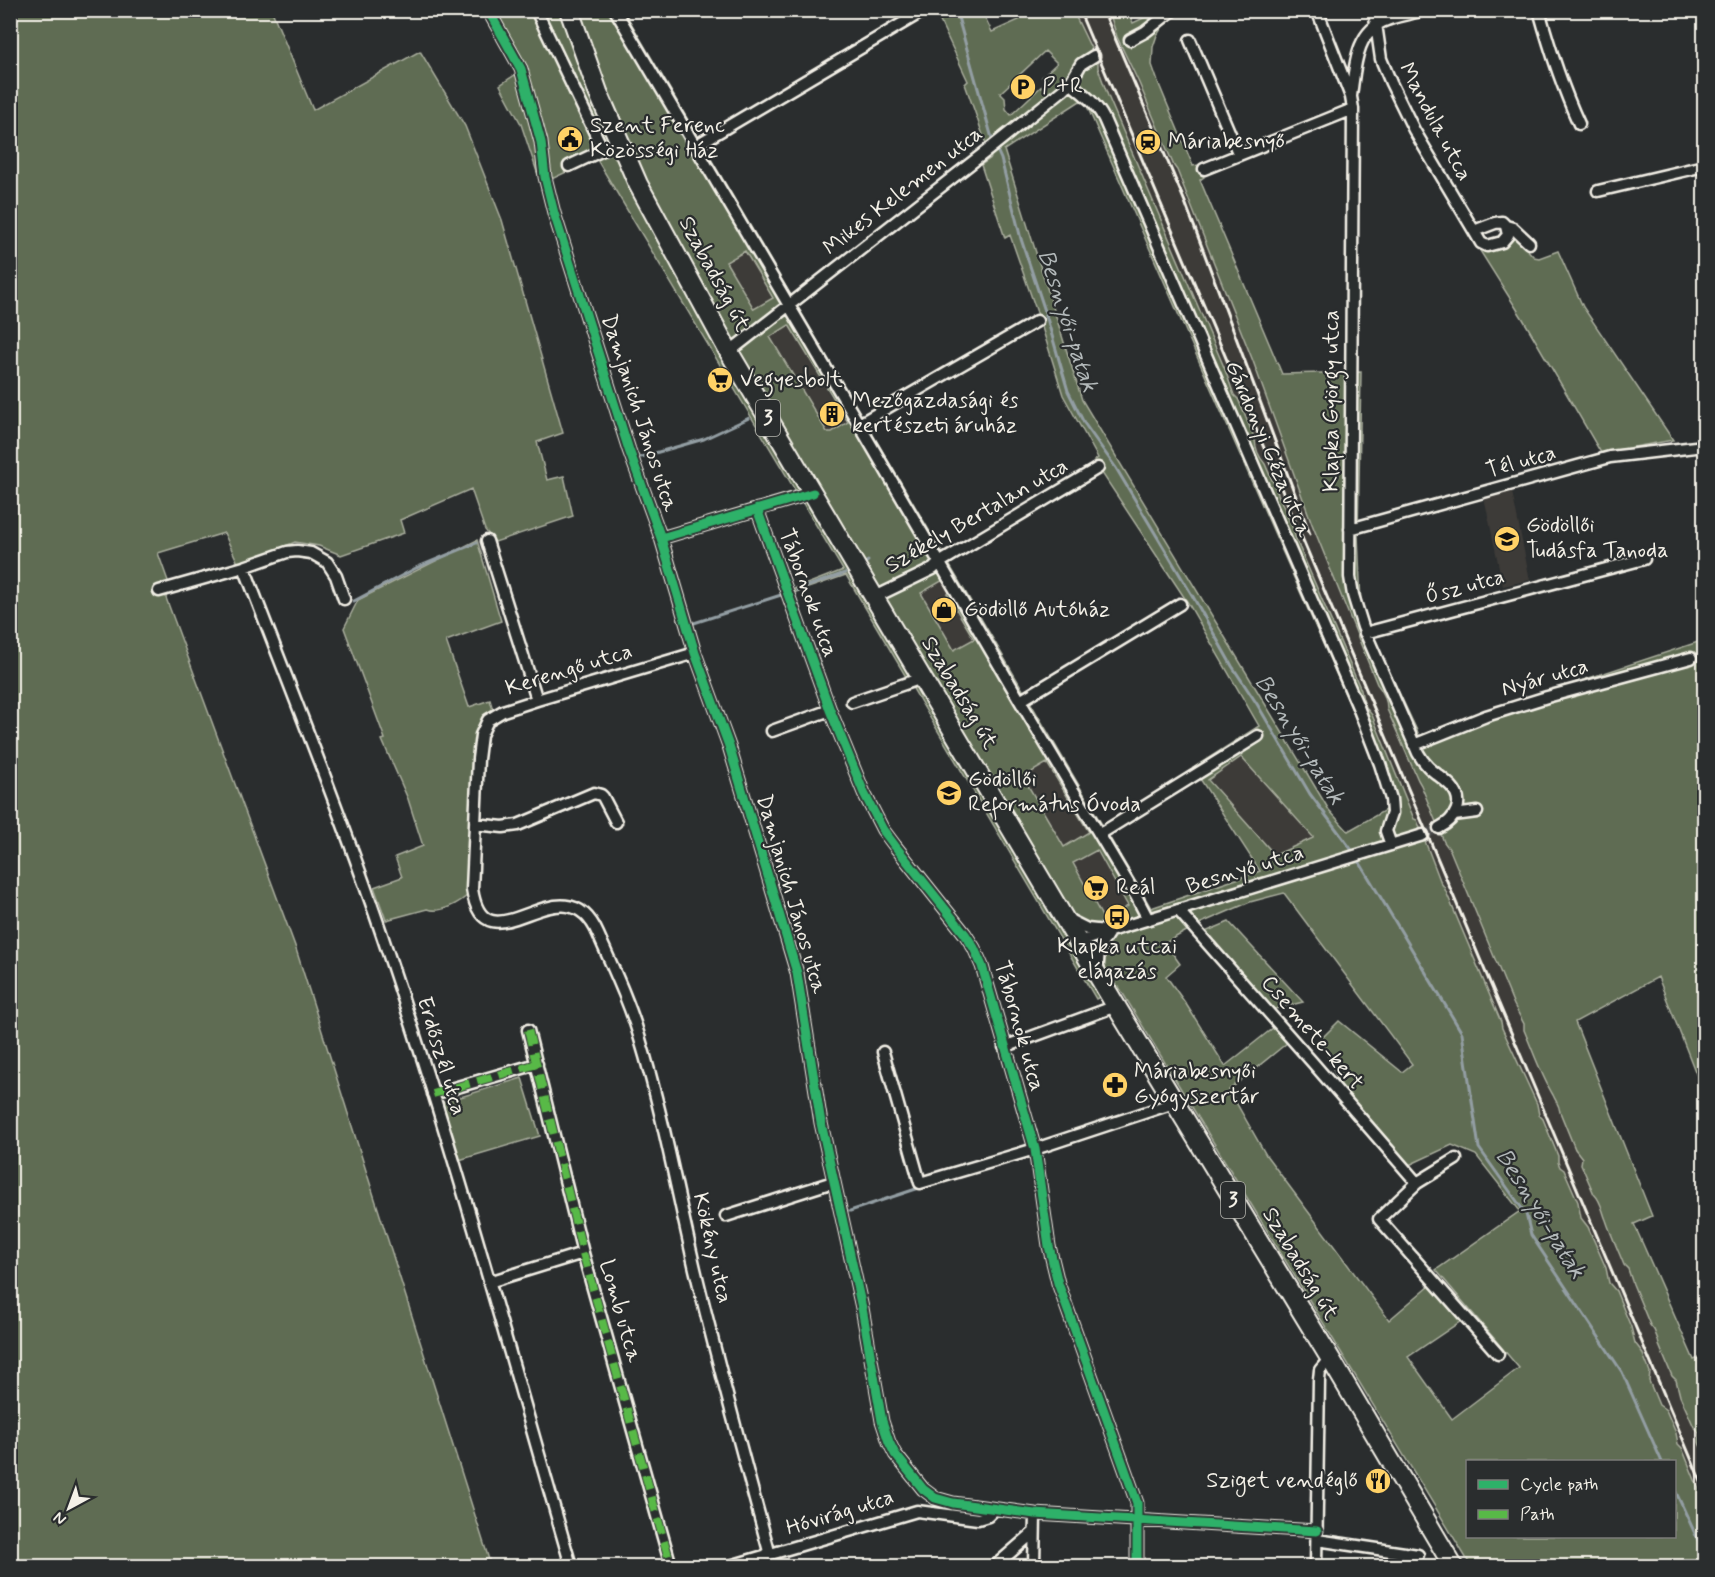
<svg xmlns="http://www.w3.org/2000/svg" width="1715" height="1577" font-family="Mynerve,sans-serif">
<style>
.built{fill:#3d3b38}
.green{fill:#5f6c53;stroke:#aaae9e;stroke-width:1.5;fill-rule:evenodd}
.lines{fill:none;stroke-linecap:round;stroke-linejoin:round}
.stream{stroke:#939ea3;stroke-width:3}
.street-tunnel{stroke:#484a4a;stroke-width:10;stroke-dasharray:10 5;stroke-linecap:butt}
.street-casing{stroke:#f4f1e8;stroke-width:15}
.primary-casing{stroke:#f4f1e8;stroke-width:22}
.street{stroke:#2a2d2e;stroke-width:10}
.primary{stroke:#2a2d2e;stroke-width:18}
.rail{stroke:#f4f1e8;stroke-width:3}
.quiet{stroke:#58b947;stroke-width:8;stroke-dasharray:15 8;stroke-linecap:butt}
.cycleway-casing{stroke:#2a2d2e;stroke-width:13}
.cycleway{stroke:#2db169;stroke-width:9}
.labels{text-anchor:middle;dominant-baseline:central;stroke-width:4.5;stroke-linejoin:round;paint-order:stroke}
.shield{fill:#2a2d2e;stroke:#b7b6b0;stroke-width:1.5}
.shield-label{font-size:21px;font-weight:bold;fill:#f4f1e8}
.poi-label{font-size:22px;fill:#f4f1e8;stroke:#2a2d2e;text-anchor:start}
.street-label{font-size:22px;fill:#f4f1e8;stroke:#2a2d2e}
.water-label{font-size:24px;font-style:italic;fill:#b3b9ba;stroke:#2a2d2e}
</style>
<rect width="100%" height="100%" fill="#2a2d2e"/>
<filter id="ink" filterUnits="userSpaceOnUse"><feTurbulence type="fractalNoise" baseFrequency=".0167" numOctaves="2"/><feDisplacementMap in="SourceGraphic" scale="12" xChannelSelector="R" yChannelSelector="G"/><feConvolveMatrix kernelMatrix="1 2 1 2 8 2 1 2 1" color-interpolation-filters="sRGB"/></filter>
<g filter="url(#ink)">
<path class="built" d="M1073,11H1109L1124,52L1139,83L1174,166L1177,170L1253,361L1278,431L1281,436L1287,452V457L1349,617L1377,684L1381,688L1387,703L1388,709L1418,780L1421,785L1444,842L1450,850L1514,1005L1524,1024V1030L1538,1063L1553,1097L1557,1101L1560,1112L1582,1158L1581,1164L1603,1209L1605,1220L1624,1265L1628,1269L1633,1284L1650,1325L1654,1330L1658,1340L1659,1345L1672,1376L1676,1380L1680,1396L1694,1427L1698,1431L1701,1436L1699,1441L1704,1454V1502L1682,1448L1678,1444L1676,1433L1666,1410L1660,1405L1649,1381L1650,1372L1642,1352L1635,1343L1631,1327L1616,1291L1609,1283L1606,1268L1588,1227L1581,1218L1578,1202L1564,1170L1560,1167L1558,1162V1156L1543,1119L1539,1115L1537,1104L1502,1028L1501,1022L1444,887L1441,883L1417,820L1414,819L1372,715L1368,711L1362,695L1361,690L1295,537L1294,531L1265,464L1261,460L1255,445V439L1238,399L1234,395L1224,367L1108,96L1092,49L1087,44Z
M745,250L773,298L754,309L726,262Z
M789,325L831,397L833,396L848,422L832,432H827L770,337Z
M1512,492L1530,580L1503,586L1484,497Z
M943,580L950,593L948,595L974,639L954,650L921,592Z
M1241,757L1313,838L1274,855L1208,779Z
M1047,763L1089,832L1064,847L1023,778Z
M1097,850L1128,907L1104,920L1073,863Z"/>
<path class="green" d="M11,11H272L313,110L420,51L465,126L502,220L563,433L537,442L547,480L564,476L573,516L495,542L485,530L471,489L400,520L404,533L341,555L319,546L295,542L239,565L224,533L158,553L168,581L166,598L295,946L491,1566H11Z
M484,11H624L1151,908L1260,871L1193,768L1259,726L1188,603L1094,461L1098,458L1063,395L1041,324L1010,235L1005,238L981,165L991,158L965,84L968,81L938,17L939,11H982L992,32L1019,20L1014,11H1073L1098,63V68L1108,96L1224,367L1234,395L1238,399L1255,439C1255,448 1259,457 1265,464L1294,531L1295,537L1361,690C1362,699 1366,709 1372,715L1414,819L1417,820L1441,883L1444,887L1501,1022L1502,1028L1537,1104L1539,1115L1543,1119L1558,1156V1162L1560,1167L1564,1170L1578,1202L1581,1218L1588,1227L1606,1268L1609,1283L1616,1291L1631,1327L1635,1343L1642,1352L1650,1372L1649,1381L1659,1405L1666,1410L1676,1433L1678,1444L1682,1448L1704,1502V1566H1471L1119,987L1096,999L846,575L793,593L791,590L843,570L596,158L541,184L521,124L500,85L519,72ZM1045,51L1057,63L1042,77L1046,82L1011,115L1006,109L1005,98L1000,93ZM1080,101L1087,106L1370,751L1389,808L1348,831L1329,810L1082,400L1004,150ZM745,251L773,298L754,309L726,262ZM789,325L848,422L832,432H827L770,337ZM943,580L950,593L947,594L974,639L954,650L921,593ZM1241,757L1313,837V838L1275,855L1208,780ZM1047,763L1089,832L1064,847L1023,777ZM1097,850L1128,906L1104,920L1073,863ZM1284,893L1412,1064L1402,1072L1339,1021L1321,1039L1340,1085L1409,1165L1452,1145L1476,1155L1520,1211L1436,1270L1519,1368L1452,1419L1408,1357L1461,1321L1430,1285L1389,1320L1266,1155L1229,1090L1287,1043L1273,1028L1225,1066L1186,1004L1166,976L1180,964L1165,943L1199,924L1250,902ZM1468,1462H1674V1536H1468Z
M1109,11H1128L1133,23L1154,13L1163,26L1157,35L1153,47L1152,65L1158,82L1193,166L1198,165L1204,177L1200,180L1282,374L1361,372L1358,535L1361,604L1375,641L1420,737L1456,722L1704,640V1004L1700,1006L1704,1017V1094L1658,977L1575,1022L1652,1216L1634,1224L1694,1360L1704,1356V1454C1703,1450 1700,1446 1699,1442C1699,1435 1701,1432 1694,1427L1680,1396L1676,1380L1672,1376L1659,1345L1658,1340L1654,1330L1650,1325L1633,1284L1628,1269L1624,1265C1618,1250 1611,1235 1606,1220C1602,1211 1602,1202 1594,1194L1581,1164L1582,1158L1575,1149L1560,1112C1559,1104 1556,1102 1553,1095C1541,1075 1533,1051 1524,1030V1024L1514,1005L1450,850L1444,842L1421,785L1418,780L1387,709C1387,700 1383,691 1377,684L1312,524L1253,361L1177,170L1174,166L1139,83L1117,37Z
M1512,233L1534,257L1539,258L1558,251L1583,307L1673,440L1601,453L1523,319L1477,246L1502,247L1510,241Z
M477,540L501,621L446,641L469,707L490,700L493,710L477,734L470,893C460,903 440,914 427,909L386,920L374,887L402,877L395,857L423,846L408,799L382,740L385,739L344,628L358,600Z
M1229,922L1303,1002L1271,1010L1205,932Z
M522,1078L540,1136L459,1160L441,1103Z"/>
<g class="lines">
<path class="stream" d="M956,10L993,142
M996,148L1001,159L1021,239L1044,308L1068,391L1084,423L1116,468L1192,595L1232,666L1257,704L1310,794L1354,853
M641,457L704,439L749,418
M865,563L868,561
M797,590L845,573
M354,601L416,568L476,543
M694,623L781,595
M1357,858L1462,1033L1479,1148L1526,1214L1531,1235L1622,1372L1662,1462
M850,1211L922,1187
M1674,1488L1704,1553"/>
<path class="street-tunnel" d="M1423,835L1439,828"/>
<g class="street-casing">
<path id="street" d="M488,10L521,69L541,142L545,177L554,213L629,450L661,538L695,653L729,746L797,973L821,1123L862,1308L882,1421L889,1442L895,1454L923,1489L935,1498L953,1503L1035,1514L1317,1531
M536,10L603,150L569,166
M615,10L857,421L1020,701L1136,896L1148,919
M1317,10L1351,97L1353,109L1350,577L1353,595L1363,627L1418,753C1428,771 1438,773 1451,786C1466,802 1455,820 1439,828
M1374,10L1381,59L1391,83L1414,130L1474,231L1495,223L1502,222L1506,226L1508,235L1502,242L1487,246L1481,243L1474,231
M1539,10C1550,50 1562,87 1579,124
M1130,40L1145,32L1173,10
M1190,40L1239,155
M1070,83C1084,94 1096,103 1104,119L1358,707L1380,764L1391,799L1392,813L1386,831L1391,845
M1351,96C1355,68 1355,31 1387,20C1399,15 1412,14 1424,10
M695,146L925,10
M1204,169L1353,109
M1598,191L1704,166
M1506,226L1513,228L1529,243
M729,352L988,150L1064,89L1070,83L1081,64L1094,56
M859,424L1037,321
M757,509L830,710L864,793L883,830L895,846L965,934L974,948L982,966L1035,1149L1049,1246L1058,1283L1137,1503V1566
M1350,529L1610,457L1704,446
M661,538L813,493
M487,541L537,700
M244,567C293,695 345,823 388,953C456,1156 512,1362 571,1566
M159,591L244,567L287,552L297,551L311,553L327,562L336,576L344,599
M875,597L933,569L939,563L1098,468
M1365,633L1644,559
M695,653L537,700L503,711L488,720L481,735L478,759L472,889C485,975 564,855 598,934C613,968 630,1004 640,1039C663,1115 677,1192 695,1269C718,1365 744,1460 770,1555
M1020,701L1180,604
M852,702L922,678
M772,731L830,710
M1414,745L1486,716L1547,697L1691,658
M1454,815L1477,812
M475,824L503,827L518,825L594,793L601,795L603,797L616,822
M1100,834L1258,736
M1178,910L1313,1063L1417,1183L1456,1159
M1067,919L1087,929L1106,931
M1079,942L1110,931L1423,835
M1098,971C1097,955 1100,944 1110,931
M528,1030L583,1253L671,1566
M1004,1047L1116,1006
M883,1052L920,1183L1035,1149L1174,1103
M433,1094L537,1064
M1417,1183L1379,1219L1498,1354
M726,1216L833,1182
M489,1282L583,1253
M1317,1540L1418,1555
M730,1566L917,1511L978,1519L988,1516L995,1509
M995,1566L1033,1533
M1034,1566L1035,1514
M1316,1566L1319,1380L1320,1370L1330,1358"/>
</g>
<g class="primary-casing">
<path id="primary" d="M569,10L598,92L638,184L729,352L1116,1006L1330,1358L1453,1566"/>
</g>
<use href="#street" class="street"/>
<use href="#primary" class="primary"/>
<path class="rail" d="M1079,10L1704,1489
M1103,10L1185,202L1310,534"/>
<path class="quiet" d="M528,1030L583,1253L671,1566
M433,1094L537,1064"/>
<g class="cycleway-casing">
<path id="cycleway" d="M488,10L521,69L541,142L545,177L554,213L629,450L661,538L695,653L729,746L797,973L821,1123L862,1308L882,1421L889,1442L895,1454L923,1489L935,1498L953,1503L1035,1514L1317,1531
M757,509L830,710L864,793L883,830L895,846L965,934L974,948L982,966L1035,1149L1049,1246L1058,1283L1137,1503V1566
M661,538L813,493"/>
</g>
<use href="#cycleway" class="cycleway"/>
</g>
</g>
<defs>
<g id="parking-disc" transform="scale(1.35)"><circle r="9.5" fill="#ffd166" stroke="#2a2d2e"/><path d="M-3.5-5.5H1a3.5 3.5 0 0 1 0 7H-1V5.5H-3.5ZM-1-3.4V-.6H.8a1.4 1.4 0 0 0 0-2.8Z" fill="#111"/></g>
<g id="civic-disc" transform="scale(1.35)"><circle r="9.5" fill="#ffd166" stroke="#2a2d2e"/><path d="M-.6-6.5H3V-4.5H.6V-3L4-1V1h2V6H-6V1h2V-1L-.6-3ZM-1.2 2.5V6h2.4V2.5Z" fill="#111"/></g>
<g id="station-disc" transform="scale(1.35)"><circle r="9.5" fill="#ffd166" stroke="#2a2d2e"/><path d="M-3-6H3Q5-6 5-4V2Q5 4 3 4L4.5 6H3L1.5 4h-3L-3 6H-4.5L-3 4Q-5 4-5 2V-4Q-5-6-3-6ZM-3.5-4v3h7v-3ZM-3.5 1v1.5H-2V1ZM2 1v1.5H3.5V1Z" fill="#111"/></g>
<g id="supermarket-disc" transform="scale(1.35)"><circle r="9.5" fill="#ffd166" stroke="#2a2d2e"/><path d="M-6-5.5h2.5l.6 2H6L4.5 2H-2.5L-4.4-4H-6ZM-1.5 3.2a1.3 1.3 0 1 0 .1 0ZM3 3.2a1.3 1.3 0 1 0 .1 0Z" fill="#111"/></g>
<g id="building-disc" transform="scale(1.35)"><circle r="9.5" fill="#ffd166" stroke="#2a2d2e"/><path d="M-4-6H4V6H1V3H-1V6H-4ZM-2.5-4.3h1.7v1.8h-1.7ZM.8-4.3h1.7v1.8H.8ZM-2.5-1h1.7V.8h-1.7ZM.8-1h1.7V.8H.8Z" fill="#111"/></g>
<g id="school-disc" transform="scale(1.35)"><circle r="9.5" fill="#ffd166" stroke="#2a2d2e"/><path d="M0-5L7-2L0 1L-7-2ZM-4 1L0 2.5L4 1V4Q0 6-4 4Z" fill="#111"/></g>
<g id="shop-disc" transform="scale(1.35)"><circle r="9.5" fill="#ffd166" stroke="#2a2d2e"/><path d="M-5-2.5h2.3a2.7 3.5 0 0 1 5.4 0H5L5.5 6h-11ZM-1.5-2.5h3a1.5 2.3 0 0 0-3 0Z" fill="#111"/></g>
<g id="bus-disc" transform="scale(1.35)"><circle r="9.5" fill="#ffd166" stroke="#2a2d2e"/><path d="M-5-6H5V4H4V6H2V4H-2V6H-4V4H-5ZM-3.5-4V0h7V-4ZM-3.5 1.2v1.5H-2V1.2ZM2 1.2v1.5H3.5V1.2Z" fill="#111"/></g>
<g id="pharmacy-disc" transform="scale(1.35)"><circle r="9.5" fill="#ffd166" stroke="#2a2d2e"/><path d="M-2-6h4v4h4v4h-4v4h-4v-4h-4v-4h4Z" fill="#111"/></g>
<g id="restaurant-disc" transform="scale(1.35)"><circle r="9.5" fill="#ffd166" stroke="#2a2d2e"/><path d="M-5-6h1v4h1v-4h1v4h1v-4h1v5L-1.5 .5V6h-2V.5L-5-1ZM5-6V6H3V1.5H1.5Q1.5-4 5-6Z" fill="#111"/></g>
</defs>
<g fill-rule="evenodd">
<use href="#parking-disc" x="1023" y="87"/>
<use href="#civic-disc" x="570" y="139"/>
<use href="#station-disc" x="1148" y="142"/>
<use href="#supermarket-disc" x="720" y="380"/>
<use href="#building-disc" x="832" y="414"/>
<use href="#school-disc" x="1507" y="539"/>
<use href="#shop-disc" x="944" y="610"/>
<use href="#school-disc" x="949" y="793"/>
<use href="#supermarket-disc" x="1096" y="888"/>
<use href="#bus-disc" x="1117" y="917"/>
<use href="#pharmacy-disc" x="1115" y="1085"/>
<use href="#restaurant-disc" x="1378" y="1481"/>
</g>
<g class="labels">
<g class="shield">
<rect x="756" y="400" width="24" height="36" rx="4.5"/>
<rect x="1221" y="1182" width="24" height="36" rx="4.5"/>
</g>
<g class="shield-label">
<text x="768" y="418">3</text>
<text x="1233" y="1200">3</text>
</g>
<g class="poi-label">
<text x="1042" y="87">P+R</text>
<text x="590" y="126">Szent Ferenc<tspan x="590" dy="25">Közösségi Ház</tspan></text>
<text x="1168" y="142">Máriabesnyő</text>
<text x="740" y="380">Vegyesbolt</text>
<text x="852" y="401">Mezőgazdasági és<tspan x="852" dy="25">kertészeti áruház</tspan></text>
<text x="1526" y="526">Gödöllői<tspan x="1526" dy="25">Tudásfa Tanoda</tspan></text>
<text x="964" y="610">Gödöllő Autóház</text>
<text x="968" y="780">Gödöllői<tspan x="968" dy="25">Református Óvoda</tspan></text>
<text x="1116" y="888">Reál</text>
<text x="1117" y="947" text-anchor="middle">Klapka utcai<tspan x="1117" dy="25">elágazás</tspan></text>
<text x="1134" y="1072">Máriabesnyői<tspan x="1134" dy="25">Gyógyszertár</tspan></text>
<text x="1358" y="1481" text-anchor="end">Sziget vendéglő</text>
</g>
<g class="street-label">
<text transform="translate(1435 122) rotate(62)">Mandula utca</text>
<text transform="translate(903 191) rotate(-38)">Mikes Kelemen utca</text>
<text transform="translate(714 274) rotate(62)">Szabadság út</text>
<text transform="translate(1332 401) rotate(-90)">Klapka György utca</text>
<text transform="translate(639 413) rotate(72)">Damjanich János utca</text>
<text transform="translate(1268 449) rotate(67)">Gárdonyi Géza utca</text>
<text transform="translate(1521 462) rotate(-16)">Tél utca</text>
<text transform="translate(977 516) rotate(-30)">Székely Bertalan utca</text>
<text transform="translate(1465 587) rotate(-15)">Ősz utca</text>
<text transform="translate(808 593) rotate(70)">Tábornok utca</text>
<text transform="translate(569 670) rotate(-17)">Kerengő utca</text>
<text transform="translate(1545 678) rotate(-16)">Nyár utca</text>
<text transform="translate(959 693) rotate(59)">Szabadság út</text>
<text transform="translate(1245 870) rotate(-17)">Besnyő utca</text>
<text transform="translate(791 894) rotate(74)">Damjanich János utca</text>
<text transform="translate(1019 1026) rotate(74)">Tábornok utca</text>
<text transform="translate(1312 1033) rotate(49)">Csemete-kert</text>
<text transform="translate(441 1056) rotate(73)">Erdőszél utca</text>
<text transform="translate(712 1248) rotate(77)">Kökény utca</text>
<text transform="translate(1300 1264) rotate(59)">Szabadság út</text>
<text transform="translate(620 1311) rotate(74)">Lomb utca</text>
<text transform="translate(840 1513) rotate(-17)">Hóvirág utca</text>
</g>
<g class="water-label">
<text transform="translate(1067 321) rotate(72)">Besnyői-patak</text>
<text transform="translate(1299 740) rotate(58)">Besnyői-patak</text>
<text transform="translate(1540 1214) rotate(58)">Besnyői-patak</text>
</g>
</g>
<rect width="1715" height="1577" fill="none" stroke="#2a2d2e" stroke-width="36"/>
<rect x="18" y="18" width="1679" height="1541" fill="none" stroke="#f4f1e8" stroke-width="2" filter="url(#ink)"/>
<rect x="1466" y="1460" width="210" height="78" fill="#2a2d2e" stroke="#7b7b78" stroke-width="1.5"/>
<rect x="1478" y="1480" width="30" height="9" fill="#2db169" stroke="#7b7b78" stroke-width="1.5"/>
<text x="1520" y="1490" font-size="18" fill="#f4f1e8">Cycle path</text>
<rect x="1478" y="1510" width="30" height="9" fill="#58b947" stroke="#7b7b78" stroke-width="1.5"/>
<text x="1520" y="1520" font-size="18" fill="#f4f1e8">Path</text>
<g transform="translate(69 1508) rotate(221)" stroke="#2a2d2e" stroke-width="4.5" paint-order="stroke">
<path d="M0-4.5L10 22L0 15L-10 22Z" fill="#f4f1e8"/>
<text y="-9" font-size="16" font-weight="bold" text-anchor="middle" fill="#f4f1e8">N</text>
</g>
</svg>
